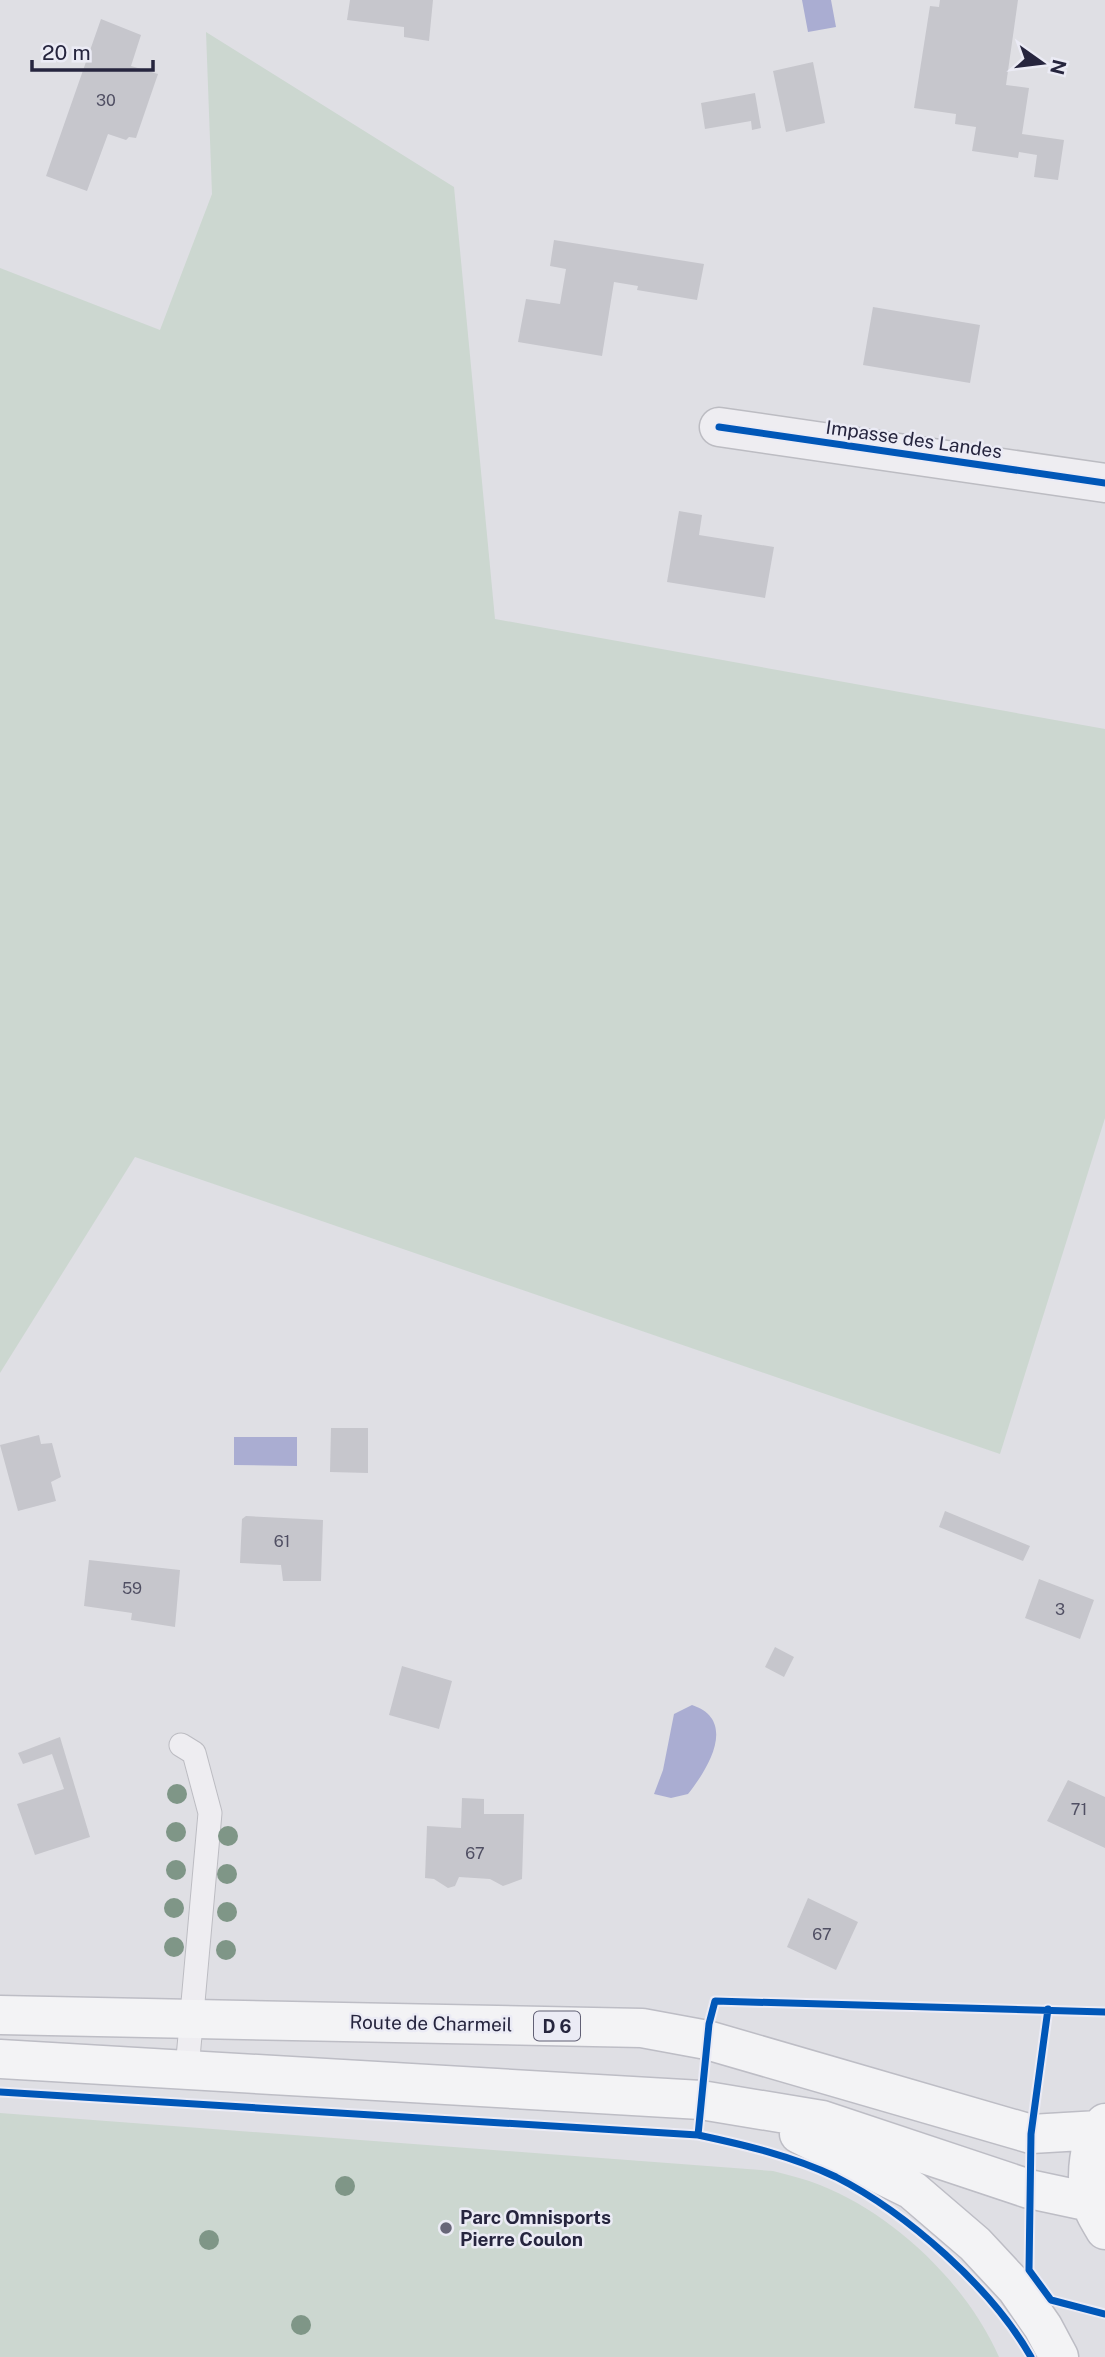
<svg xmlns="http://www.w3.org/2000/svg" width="1105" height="2357" font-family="'Public Sans',sans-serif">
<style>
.green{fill:#ccd7d0}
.water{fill:#aaadd2}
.building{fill:#c6c6cc}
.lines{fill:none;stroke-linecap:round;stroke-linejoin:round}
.service-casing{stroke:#bcbcc2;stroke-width:25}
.minor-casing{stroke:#bcbcc2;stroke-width:41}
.primary-casing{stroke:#bdbdc5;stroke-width:41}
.service{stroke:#eeedf1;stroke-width:23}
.minor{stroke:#eeedf1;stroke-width:38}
.primary{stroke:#f3f3f5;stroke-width:38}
.cycleway-casing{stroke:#ebebf5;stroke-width:11}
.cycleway{stroke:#0057b8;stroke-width:7}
.tree{fill:#7f9687}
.poi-dot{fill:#676678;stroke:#ebebf5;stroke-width:2.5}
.labels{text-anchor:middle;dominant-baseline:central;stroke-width:5;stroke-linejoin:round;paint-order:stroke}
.number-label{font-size:16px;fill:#504f63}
.shield{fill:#ebebf5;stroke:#616075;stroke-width:2}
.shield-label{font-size:18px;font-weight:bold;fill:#26253e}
.street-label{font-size:19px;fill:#26253e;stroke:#ebebf5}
.poi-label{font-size:19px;font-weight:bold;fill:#26253e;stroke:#ebebf5;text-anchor:start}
</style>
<rect width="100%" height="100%" fill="#dfdfe4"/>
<path class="green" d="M206,32L454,187L495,619L1105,729V1118L1000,1454L135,1157L0,1373V268L160,330L212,194Z
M0,2113L773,2171C788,2175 805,2179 820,2185C894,2214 967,2284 999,2357H0Z"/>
<path class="water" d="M802,0H831L836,27L808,32Z
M234,1437H297V1466L234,1465Z
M692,1705C738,1720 708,1769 688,1794L671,1798L654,1794L663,1770L674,1714Z"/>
<path class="building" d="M350,0H433L429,41L404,37V27L347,20Z
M940,0H1018L1006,85L1029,88L1022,134L1064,140L1058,180L1034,177L1037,155L1019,152L1018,158L972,151L976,127L955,124L956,114L914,108L930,6L939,7Z
M101,19L141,35L131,66L158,74L136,138L129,137L126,140L108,134L87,191L46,176Z
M813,62L825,123L786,132L773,71Z
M755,93L761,128L752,130L751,121L705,129L701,103Z
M554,240L704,264L697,300L637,290L638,286L614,282L602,356L518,342L526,299L560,304L566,269L550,266Z
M873,307L980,325L970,383L863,365Z
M679,511L702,515L699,535L774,547L765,598L667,582Z
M331,1428H368V1473L330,1472Z
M39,1435L41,1444L52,1443L61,1477L51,1482L56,1501L18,1511L0,1445Z
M945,1511L1030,1546L1023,1561L939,1527Z
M246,1516L323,1520L321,1581H283L281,1565L240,1563L242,1519Z
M89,1560L180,1570L175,1627L131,1620L132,1613L84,1606Z
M1039,1579L1094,1600L1080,1639L1025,1618Z
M775,1647L794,1657L784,1677L765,1667Z
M402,1666L452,1681L439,1729L389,1715Z
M60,1737L90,1837L35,1855L17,1804L64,1789L52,1754L23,1764L18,1753Z
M1068,1780L1105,1797V1848L1047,1821Z
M462,1798L484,1799V1814H524L522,1879L503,1886L490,1879L459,1877L455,1886L448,1888L434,1879L425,1878L427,1826L461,1828Z
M808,1898L858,1922L836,1970L787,1947Z"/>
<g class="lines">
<g class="service-casing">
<path id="service" d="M181,1745L194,1753L210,1813L187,2069"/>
</g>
<g class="minor-casing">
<path id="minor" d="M719,427L1105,483"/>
</g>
<g class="primary-casing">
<path id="primary" d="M0,2015L642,2028L707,2040L1031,2134L1099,2130
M0,2059L701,2100L822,2120L1029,2189L1090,2202
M1105,2123C1087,2141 1086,2176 1090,2199C1092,2210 1100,2221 1105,2230
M799,2134L912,2190L975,2244L1016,2288L1043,2327L1059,2357"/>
</g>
<use href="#service" class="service"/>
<use href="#minor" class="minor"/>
<use href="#primary" class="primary"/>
<g class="cycleway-casing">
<path id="cycleway" d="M719,427L1105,483
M1048,2009L1031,2134L1029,2270L1051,2300L1105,2314
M0,2092L698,2135C745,2145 792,2156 836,2177C907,2213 992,2288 1031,2357
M698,2135L709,2024L715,2001L1105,2012"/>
</g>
<use href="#cycleway" class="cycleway"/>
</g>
<g class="tree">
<circle cx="177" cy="1794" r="10"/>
<circle cx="176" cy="1832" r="10"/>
<circle cx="228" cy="1836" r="10"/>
<circle cx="176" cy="1870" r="10"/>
<circle cx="227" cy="1874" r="10"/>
<circle cx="174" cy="1908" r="10"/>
<circle cx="227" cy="1912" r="10"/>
<circle cx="174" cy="1947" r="10"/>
<circle cx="226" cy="1950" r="10"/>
<circle cx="345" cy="2186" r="10"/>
<circle cx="209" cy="2240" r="10"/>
<circle cx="301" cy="2325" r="10"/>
</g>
<circle class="poi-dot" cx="446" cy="2228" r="7"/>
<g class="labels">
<g class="number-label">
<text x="106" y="100">30</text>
<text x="282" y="1541">61</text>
<text x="132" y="1588">59</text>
<text x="1060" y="1609">3</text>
<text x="1079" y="1809">71</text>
<text x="475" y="1853">67</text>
<text x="822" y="1934">67</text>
</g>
<rect class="shield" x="534" y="2011.5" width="46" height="29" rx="5"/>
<g class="shield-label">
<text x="557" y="2026">D 6</text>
</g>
<g class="street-label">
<text transform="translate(914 439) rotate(8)">Impasse des Landes</text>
<text transform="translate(431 2023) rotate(1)">Route de Charmeil</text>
</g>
<g class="poi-label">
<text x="460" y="2217">Parc Omnisports<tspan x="460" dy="22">Pierre Coulon</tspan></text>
</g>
</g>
<g transform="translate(1042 63) rotate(104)" stroke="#ebebf5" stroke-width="5" paint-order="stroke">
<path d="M0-5L12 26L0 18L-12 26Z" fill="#26253e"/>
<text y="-10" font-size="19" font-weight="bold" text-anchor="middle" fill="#26253e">N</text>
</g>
<path d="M32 60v10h121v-10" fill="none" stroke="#26253e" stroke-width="3.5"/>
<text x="42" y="60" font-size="21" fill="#26253e" stroke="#ebebf5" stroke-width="5" paint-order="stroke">20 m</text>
</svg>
